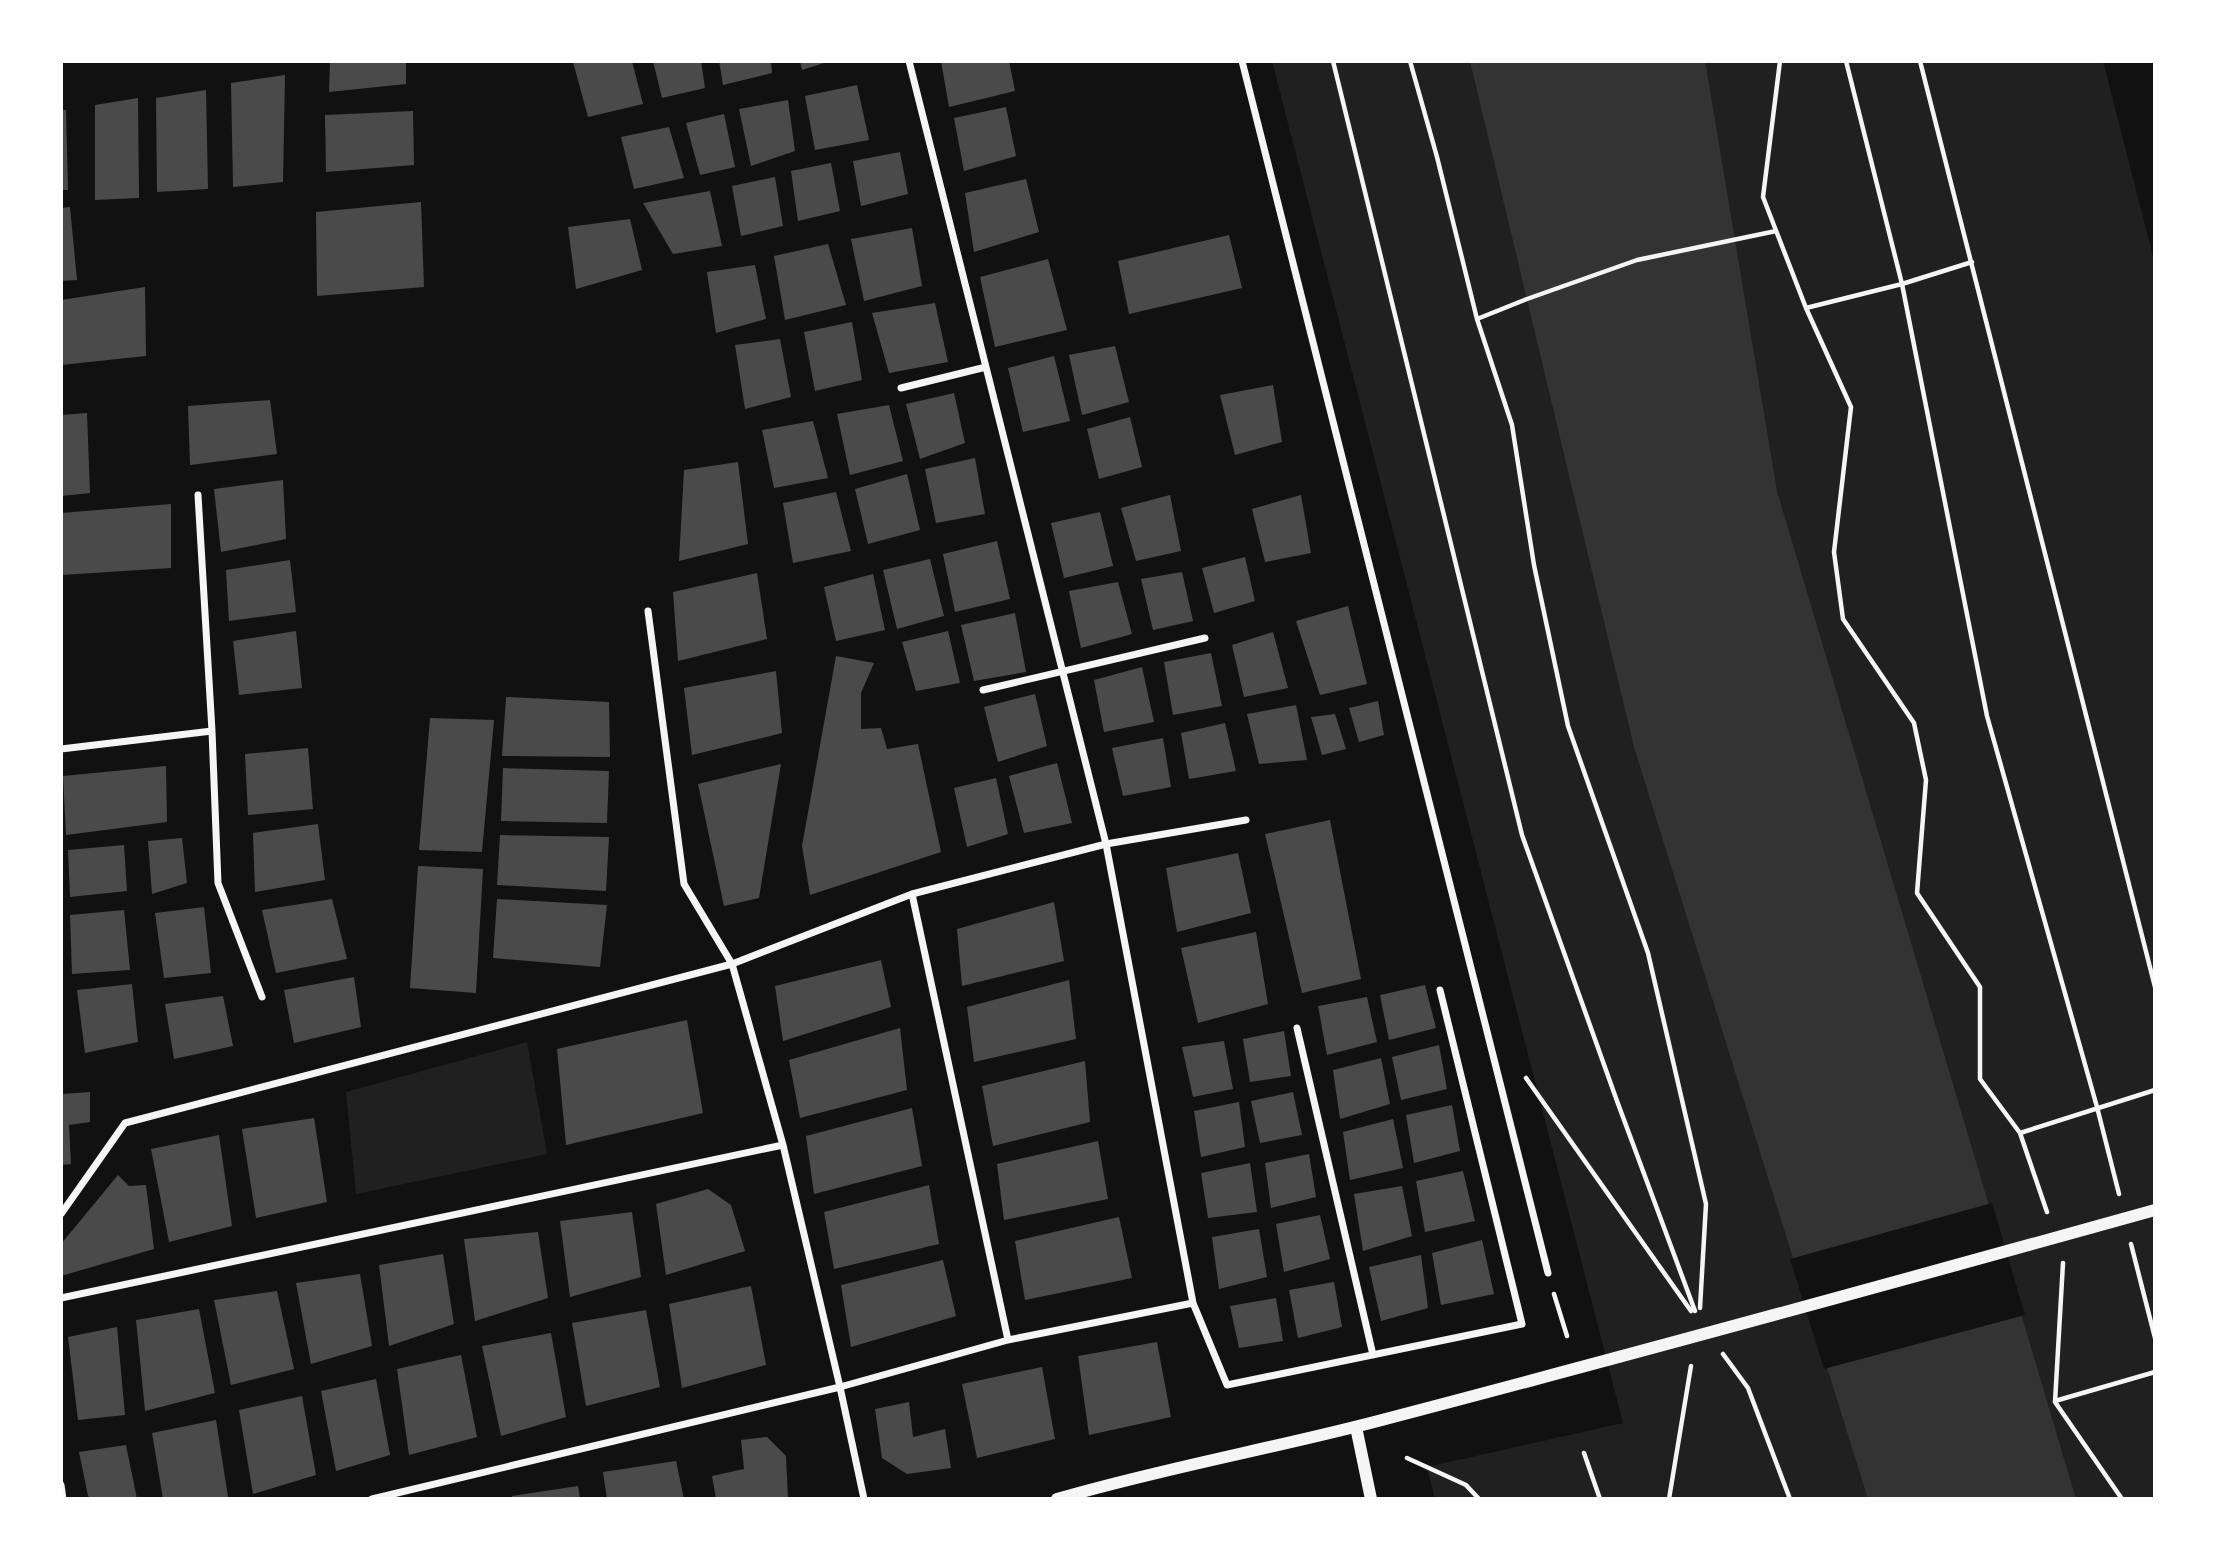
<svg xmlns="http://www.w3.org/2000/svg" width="2216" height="1560" font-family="Overpass,sans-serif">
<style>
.green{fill:#202020}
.water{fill:#333}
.pier{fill:#111}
.building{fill:#4a4a4a}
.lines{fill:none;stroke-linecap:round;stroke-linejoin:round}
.path{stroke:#f5f5f5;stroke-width:4.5}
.minor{stroke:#f5f5f5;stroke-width:7}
.tertiary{stroke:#f5f5f5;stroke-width:12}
</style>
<rect width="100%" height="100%" fill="#111"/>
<path class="green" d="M1272,61H2103L2155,264V1499H1435L1427,1467L1623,1423Z
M527,1042L547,1154L356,1194L346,1092Z"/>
<path class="water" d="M1470,61H1705L1777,491L2076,1499H1868L1634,747Z"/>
<path class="pier" d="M1992,1203L2025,1315L1824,1369L1790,1259Z"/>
<path class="building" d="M330,61H406V84L329,92Z
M632,61L643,104L588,117L573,62Z
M653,61H701L705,88L662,98Z
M719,61H771L772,73L723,85Z
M800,61H827V62L802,70Z
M941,61H1009L1015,91L949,107Z
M285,75L283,182L233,187L231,83Z
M857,85L869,140L815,150L805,96Z
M206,90L208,189L157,192L156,98Z
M138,98L139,198L95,200V105Z
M788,100L795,151L751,166L739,109Z
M1006,107L1016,156L964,171L954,118Z
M61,110H66L68,190H61Z
M413,111L414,165L326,172L325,115Z
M724,114L735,167L700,175L686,123Z
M669,127L684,178L634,189L621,137Z
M900,152L908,194L861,206L853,161Z
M831,163L840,211L798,221L791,171Z
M775,177L783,226L741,236L732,186Z
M1026,179L1039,232L974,252L965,193Z
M710,191L722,246L673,254L643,203Z
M421,202L424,287L317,296L316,212Z
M70,207L77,280L61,281V208Z
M630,219L642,270L576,289L568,227Z
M912,228L922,286L864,301L851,239Z
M1229,235L1242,288L1129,314L1118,261Z
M828,244L846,305L785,320L774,256Z
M1048,259L1067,330L995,347L980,277Z
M755,265L766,319L716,333L707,272Z
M145,287L146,356L61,365V300Z
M935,303L948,362L889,373L872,313Z
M852,322L862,380L815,391L804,332Z
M780,339L791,397L745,409L735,345Z
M1115,346L1129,402L1082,415L1069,355Z
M1054,356L1070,421L1023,432L1008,368Z
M1273,385L1282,442L1235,455L1220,395Z
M954,393L965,443L920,459L906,404Z
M270,400L277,454L190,465L188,406Z
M889,405L903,461L850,475L837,414Z
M87,413L90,493L61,496V415Z
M1130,417L1142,467L1099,479L1087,429Z
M813,421L828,478L774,488L762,430Z
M975,458L985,514L936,523L925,469Z
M738,462L748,544L679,561L684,470Z
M907,474L920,530L868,544L855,489Z
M283,480L286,539L221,552L214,489Z
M836,492L851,551L793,563L783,503Z
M1170,495L1181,551L1136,561L1121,508Z
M1301,495L1311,553L1265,562L1252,509Z
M171,504V568L61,575V513Z
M1100,512L1113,566L1064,578L1051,523Z
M997,541L1010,599L955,612L943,554Z
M1245,557L1255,601L1214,613L1202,568Z
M930,559L944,616L897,629L883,570Z
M290,560L296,612L229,621L226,570Z
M1182,572L1193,621L1153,630L1141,579Z
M757,573L767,639L678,661L673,592Z
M873,574L885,630L836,641L824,587Z
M1118,582L1132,634L1081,648L1069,591Z
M1348,606L1367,684L1320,695L1296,621Z
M1015,613L1026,672L974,681L961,625Z
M296,631L302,688L239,695L233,641Z
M948,631L960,683L916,691L902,642Z
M1273,632L1288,688L1244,697L1232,645Z
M1211,653L1222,706L1173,715L1164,662Z
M836,656L874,663L861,693V729L881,728L887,749L918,744L941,852L810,895L802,846Z
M1142,667L1154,722L1104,732L1094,680Z
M776,671L782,733L692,755L684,688Z
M1035,694L1047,746L998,762L984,707Z
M506,697L609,702L610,757L502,756Z
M1378,701L1384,735L1359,742L1349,708Z
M1296,705L1307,760L1259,764L1247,714Z
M1335,714L1346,749L1322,755L1311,717Z
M430,718L494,720L482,852L419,850Z
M1225,723L1236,771L1189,779L1181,733Z
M1163,738L1171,787L1123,796L1112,748Z
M308,748L313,809L248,815L245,754Z
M1057,763L1072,823L1024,833L1009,776Z
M781,764L759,898L724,906L698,784Z
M166,766L167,822L66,835L63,776Z
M503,768L609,771L607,823L501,821Z
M996,778L1008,834L967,847L954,788Z
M1330,820L1361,979L1302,993L1265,834Z
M318,824L325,880L255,892L253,833Z
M500,835L609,837L606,891L497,885Z
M182,838L187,883L152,894L148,841Z
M124,845L127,891L70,897L68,850Z
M1238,853L1251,913L1177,932L1166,868Z
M418,866L483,869L476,993L410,988Z
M332,899L347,959L276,973L262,910Z
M497,899L607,905L600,967L493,958Z
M1054,902L1064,961L962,986L957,929Z
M204,907L211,973L164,978L155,913Z
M124,910L130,970L72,974L70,915Z
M1256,932L1268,1004L1198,1023L1181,948Z
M881,960L891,1007L783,1041L775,986Z
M354,977L361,1027L294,1043L284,990Z
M1069,980L1076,1039L974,1062L967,1007Z
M132,984L138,1042L85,1053L77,990Z
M1425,985L1436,1028L1389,1040L1380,995Z
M223,996L233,1046L174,1059L165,1004Z
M1367,997L1377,1042L1327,1055L1318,1006Z
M687,1020L703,1113L566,1145L557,1049Z
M900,1028L907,1090L800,1118L789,1060Z
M1284,1031L1291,1076L1250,1082L1243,1039Z
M1224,1041L1233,1089L1193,1097L1182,1047Z
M1439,1045L1447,1089L1401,1100L1392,1057Z
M1381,1058L1390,1104L1340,1119L1333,1070Z
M1085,1061L1090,1122L993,1146L982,1086Z
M90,1092V1122L69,1125L71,1164L61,1165V1094Z
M1293,1092L1302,1135L1260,1143L1251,1101Z
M1239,1102L1245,1147L1201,1157L1194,1111Z
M1452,1105L1460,1151L1414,1163L1406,1115Z
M912,1108L922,1166L814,1194L806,1136Z
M314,1118L327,1202L256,1218L242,1129Z
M1393,1119L1403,1168L1350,1180L1343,1132Z
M219,1135L232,1226L169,1242L151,1149Z
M1098,1141L1108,1199L1004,1220L997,1164Z
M1309,1154L1316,1197L1271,1208L1265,1163Z
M1250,1163L1257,1212L1208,1218L1201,1173Z
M1463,1171L1475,1221L1425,1232L1416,1181Z
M118,1175L129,1186L146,1185L154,1249L61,1276V1244Z
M929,1185L939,1244L834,1269L824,1212Z
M1402,1186L1412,1236L1363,1251L1354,1194Z
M708,1189L731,1205L745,1251L666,1275L656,1204Z
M632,1212L641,1277L570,1297L560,1221Z
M1320,1215L1330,1259L1284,1272L1276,1224Z
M1119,1217L1132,1278L1025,1300L1015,1241Z
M1259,1229L1267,1277L1219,1289L1212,1237Z
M538,1232L548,1298L475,1321L464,1239Z
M1482,1240L1494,1294L1441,1305L1432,1253Z
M443,1254L454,1324L389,1346L379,1265Z
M1421,1255L1428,1308L1381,1321L1369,1267Z
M943,1260L956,1316L851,1347L841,1285Z
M360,1274L372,1346L311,1364L296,1283Z
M1334,1282L1342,1327L1298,1338L1289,1290Z
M751,1286L766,1365L682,1388L669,1304Z
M277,1291L294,1369L231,1385L214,1300Z
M1276,1298L1283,1341L1239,1348L1230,1306Z
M199,1309L215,1393L145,1411L136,1320Z
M646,1310L660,1387L586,1406L572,1323Z
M117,1327L125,1415L78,1420L68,1337Z
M551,1333L566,1417L501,1436L482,1346Z
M1157,1342L1171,1417L1089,1435L1078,1356Z
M461,1355L477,1437L409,1455L397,1369Z
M1042,1367L1055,1439L977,1458L962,1384Z
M376,1379L390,1455L336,1471L321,1391Z
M302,1396L316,1475L253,1494L239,1410Z
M909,1402L913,1437L945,1429L951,1468L907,1474L882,1458L875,1409Z
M216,1420L228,1497L163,1499L152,1433Z
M767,1437L786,1456L788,1499H716L712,1476L744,1469L741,1440Z
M126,1445L137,1499H92L88,1496L79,1452Z
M676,1461L684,1499H607L603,1472Z
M578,1486L580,1499H513L512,1496Z"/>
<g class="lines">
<path class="path" d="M1333,61L1522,835L1617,1101L1695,1311
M1410,61L1437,157L1477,319L1512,425L1534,565L1568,726L1648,953L1706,1204L1700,1308
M1780,61L1763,197L1806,308L1851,407L1834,552L1843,619L1914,723L1926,780L1917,893L1980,987V1079L2020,1133L2047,1212
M1846,61L1902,284L1987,716L2097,1107L2119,1194
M1920,61L2155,987
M1806,308L1902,284L1972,262
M1477,319L1527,299L1637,260L1776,231
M1526,1078L1691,1311
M2020,1133L2155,1090
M2131,1244L2155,1338
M2063,1263L2055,1402L2122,1499
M1554,1294L1567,1336
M1723,1354L1748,1388L1790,1499
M2055,1401L2155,1372
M1584,1453L1600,1499
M1407,1458L1466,1485L1479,1499
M1669,1499L1691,1366"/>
<path class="minor" d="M909,61L1106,844L1193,1303L1227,1385L1522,1324L1440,990
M1242,61L1548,1273
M901,388L986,367
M198,495L212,731L218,883L262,997
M648,611L684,884L732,964L783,1145L840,1387L864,1499
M983,690L1205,638
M61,749L212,731
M912,894L1008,1340
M1297,1028L1373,1355
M61,1214L125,1123L732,964L912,894L1106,844L1246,820
M61,1298L783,1145
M61,1485L63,1499
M372,1499L840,1387L1008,1340L1193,1303"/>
<path class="tertiary" d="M1356,1427L1371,1499
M1057,1499C1163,1468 1271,1449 1378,1421C1638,1353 1896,1282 2155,1210"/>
</g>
<rect width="2216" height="1560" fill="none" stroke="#ffffff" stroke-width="126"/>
</svg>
